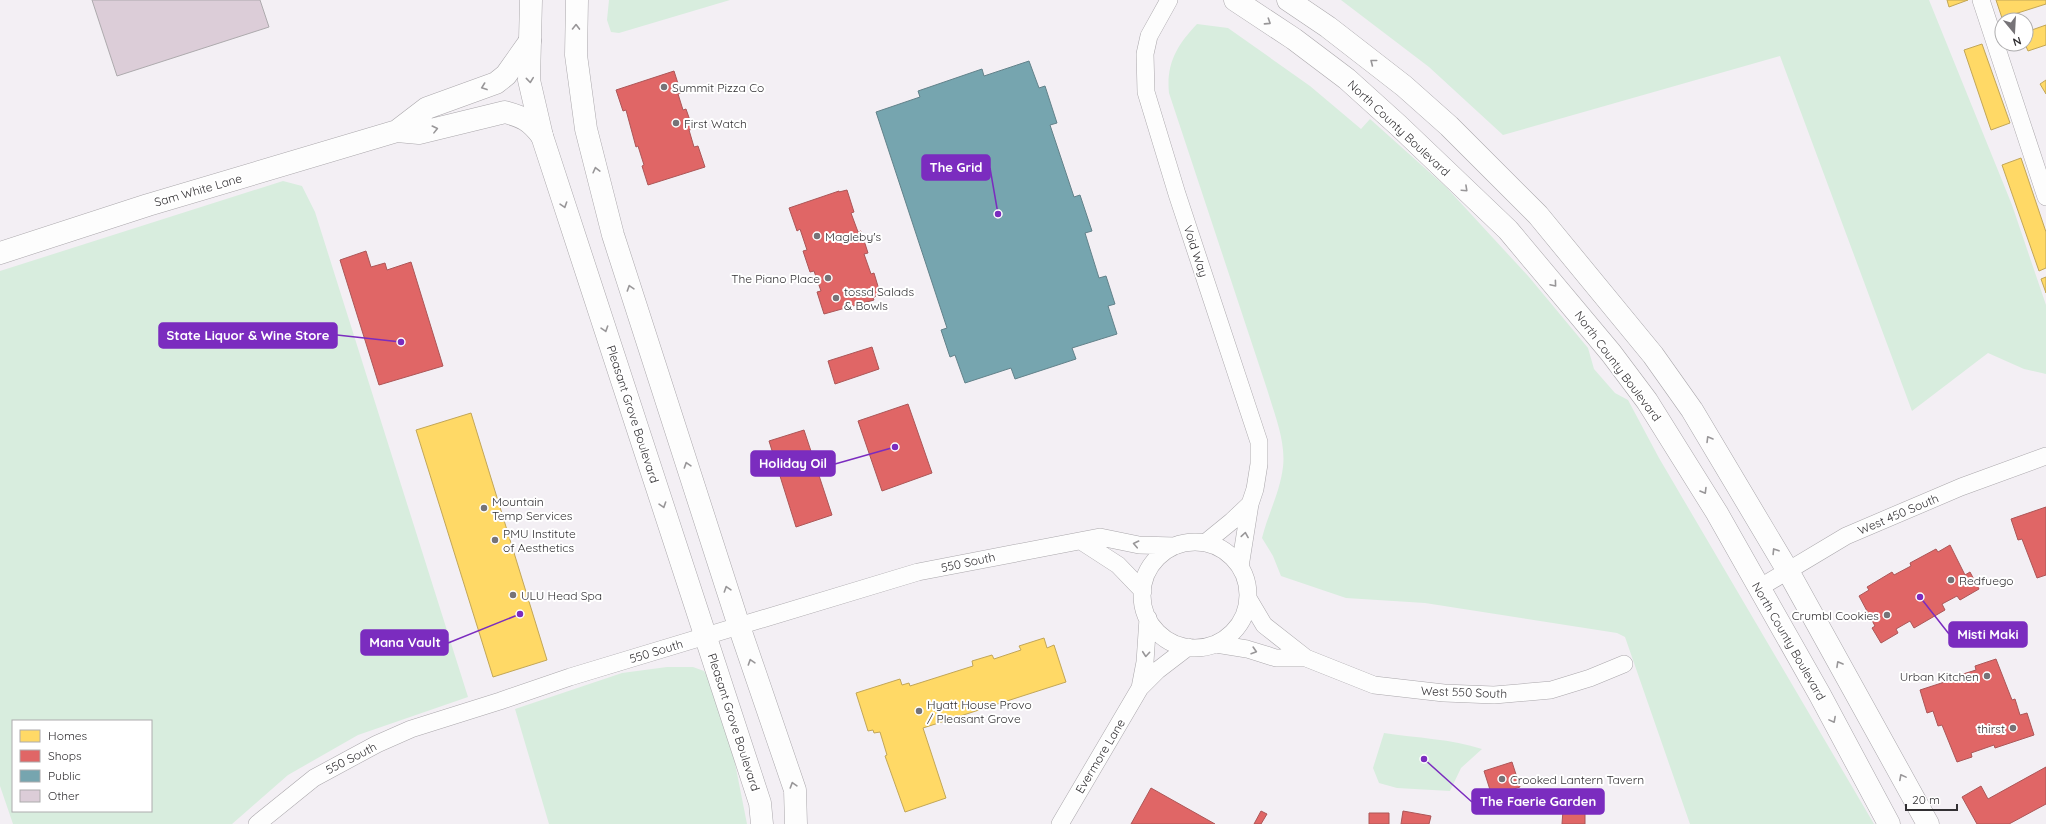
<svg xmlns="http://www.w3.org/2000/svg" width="2046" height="824" font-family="Quicksand,sans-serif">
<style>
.green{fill:#d8edde;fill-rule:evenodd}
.homes{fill:#ffd966;stroke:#c2a657}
.shops{fill:#e06666;stroke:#ac5657}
.public{fill:#76a5af;stroke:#62828a}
.building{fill:#dccdd8;stroke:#adaaad}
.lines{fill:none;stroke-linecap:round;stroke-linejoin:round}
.street-casing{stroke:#aaa7ab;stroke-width:18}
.secondary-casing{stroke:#aaa7ab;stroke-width:23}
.primary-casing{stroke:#aaa7ab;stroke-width:23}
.street{stroke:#fdfdfd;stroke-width:17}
.secondary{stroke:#fdfdfd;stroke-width:22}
.primary{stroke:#fdfdfd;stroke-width:22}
.oneway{stroke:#989698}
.poi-dot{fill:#767377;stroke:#fff;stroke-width:1.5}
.labels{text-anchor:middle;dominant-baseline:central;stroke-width:4;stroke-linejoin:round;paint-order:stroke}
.poi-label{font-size:12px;fill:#323033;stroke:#fff;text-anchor:start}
.street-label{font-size:12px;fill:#323033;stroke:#fff}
.leader{fill:none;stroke:#7b2cbf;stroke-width:1.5}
.callout-dot{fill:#7b2cbf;stroke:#fff;stroke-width:1.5}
.callout{fill:#7b2cbf;stroke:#7b2cbf;stroke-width:1.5}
.callout-label{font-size:13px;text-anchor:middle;font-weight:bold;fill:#fff}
</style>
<rect width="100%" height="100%" fill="#f3eff4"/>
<path class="green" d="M609,0H730L619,33L611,32L607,20Z
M1341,0H1929L2012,205L2046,305V374L2024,369L1988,353L1912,411L1780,56L1503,135L1429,67Z
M1197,24L1228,28L1310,86L1361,129L1370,119L1446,187L1529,277L1588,348L1594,369L1615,393L1628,400L1659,458L1874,824H1690L1625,637L1617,633L1425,603L1346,598L1281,576L1273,556L1262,538C1268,514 1280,492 1283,467C1286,441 1274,413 1267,389L1169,93C1166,64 1177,45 1197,24Z
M283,181L302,186L315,212L468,697L358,735L288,775L232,824H13L0,786V271ZM13,721H151V811H13Z
M667,667H693L704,671L709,680L734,758L747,824H549L515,709L622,673Z
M1384,733C1416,738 1452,739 1482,749L1461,768L1450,791L1397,788L1379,783L1373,768Z"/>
<path class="homes" d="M1947,0H1968L1949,7Z
M1996,0H2046V4L2002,18Z
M2046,25V45L2028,51L2025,44L2026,32Z
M1982,44L2010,123L1991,130L1964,50Z
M2046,80V94L2040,84Z
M2021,158L2046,232V268L2039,271L2002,165Z
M2046,277V293L2041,279Z
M471,413L547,660L493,677L416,430Z
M1044,638L1047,648L1054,645L1066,682L923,728L946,798L905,812L885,756L887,755L880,732L874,733L873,730L868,731L856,693L900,679L902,685L909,683L910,686L973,666L972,661L992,655L994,659L1021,650L1019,646Z"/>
<path class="shops" d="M674,71L681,93L678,94L683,110L686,109L693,129L689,130L694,147L698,146L705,167L648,185L642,166L644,165L638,146L636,147L626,110L623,111L616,90Z
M847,190L854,212L851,213L858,232L861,231L868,253L864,254L871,274L874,273L880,293L873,298L874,300L824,314L817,292L821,291L814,271L810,272L803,251L807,250L800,229L797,231L789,208L839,191V192Z
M366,251L371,267L385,263L387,270L411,262L443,366L379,385L340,260Z
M872,347L879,369L835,384L828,361Z
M908,404L932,473L882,491L858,421Z
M804,430L832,515L796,527L769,441Z
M2046,507V575L2037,578L2022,539L2018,540L2011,519Z
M1950,545L1965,575L1970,572L1979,589L1960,600L1957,596L1942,604L1945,610L1914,628L1910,621L1896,629L1898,633L1881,643L1872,628L1875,626L1859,596L1869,590L1867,587L1892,572L1894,575L1911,566L1910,563L1936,549L1938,552Z
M1996,659L2012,700L2015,699L2020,715L2027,713L2034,735L1995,748L1994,745L1971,753L1972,757L1957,762L1942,725L1938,726L1933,711L1927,713L1920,690L1963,676V674L1976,670L1975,666Z
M1512,762L1520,787L1492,796L1484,771Z
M2046,767V804L2009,824H1977L1962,797L1981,786L1988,799Z
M1151,788L1215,824H1131Z
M1563,810L1585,811V824H1562Z
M1261,811L1267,814L1261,824H1254Z
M1403,811L1431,816L1429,824H1401Z
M1369,813H1389V824H1369Z"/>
<path class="public" d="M1029,61L1039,88L1045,86L1057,123L1050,125L1074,197L1080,195L1092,231L1085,233L1099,278L1106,276L1115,304L1108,306L1117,334L1072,348L1076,359L1015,379L1011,368L965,383L955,355L950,357L941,330L947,328L876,112L920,97L918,91L982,69L984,76Z"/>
<path class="building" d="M92,0H260L269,27L117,76Z"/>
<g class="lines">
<g class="street-casing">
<path id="street" d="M1169,0L1149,36L1145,54L1146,92L1177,194L1259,442V464L1255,489L1250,504L1240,567
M1981,0L2046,197
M1081,541L1118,565L1143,591
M1142 595a53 53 0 1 1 106 0a53 53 0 1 1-106 0Z
M1205,543L1232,521L1250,504
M1759,588L1846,536L1961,487L2046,456
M1248,598L1264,625L1306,658L1374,685L1444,693L1494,695L1551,690L1590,678L1624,664
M1216,644L1247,649L1276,658H1306
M1140,688L1145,662L1148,618
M257,824L314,778L377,744L411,729L500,701L570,677L918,572L1100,537L1139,545L1175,546
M1060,824L1140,688L1158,670L1188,647"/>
</g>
<g class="secondary-casing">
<path id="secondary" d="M397,131L419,133L505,112C523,117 530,120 542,136
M0,253L148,205L397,131L427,108L496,83L506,75L530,41"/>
</g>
<g class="primary-casing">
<path id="primary" d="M531,0L529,80L542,136L760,803L762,824
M577,0L576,55L586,129L613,235L739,626L795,790L796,824
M1235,0L1294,39L1347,79L1399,126L1508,230L1611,353L1647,401L1717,513L1820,695L1889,824
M1288,0L1328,27L1404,86L1449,126L1538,215L1653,355L1692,410L1788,571L1928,824"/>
</g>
<use href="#street" class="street"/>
<use href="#secondary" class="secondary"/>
<use href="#primary" class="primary"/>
</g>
<defs><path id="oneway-chevron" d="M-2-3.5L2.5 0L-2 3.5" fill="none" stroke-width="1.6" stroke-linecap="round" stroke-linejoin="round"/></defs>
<g class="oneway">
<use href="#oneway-chevron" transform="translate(1268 22) rotate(33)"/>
<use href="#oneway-chevron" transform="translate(576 27) rotate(-89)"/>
<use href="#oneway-chevron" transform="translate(1373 62) rotate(-142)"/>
<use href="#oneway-chevron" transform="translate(530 80) rotate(84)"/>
<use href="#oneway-chevron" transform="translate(484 87) rotate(160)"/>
<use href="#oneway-chevron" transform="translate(435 129) rotate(-14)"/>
<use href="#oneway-chevron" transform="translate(596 170) rotate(-104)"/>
<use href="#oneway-chevron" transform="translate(1465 189) rotate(43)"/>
<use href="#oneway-chevron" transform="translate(564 205) rotate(72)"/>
<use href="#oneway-chevron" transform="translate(1554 284) rotate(50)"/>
<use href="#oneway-chevron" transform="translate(630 288) rotate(-108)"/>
<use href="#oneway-chevron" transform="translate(605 329) rotate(72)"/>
<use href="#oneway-chevron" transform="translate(1709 439) rotate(-121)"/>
<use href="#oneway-chevron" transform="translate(687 465) rotate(-108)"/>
<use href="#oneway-chevron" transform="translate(1704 491) rotate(59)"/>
<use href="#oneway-chevron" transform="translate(663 505) rotate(72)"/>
<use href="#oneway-chevron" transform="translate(1245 535) rotate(-81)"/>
<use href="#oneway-chevron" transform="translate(1136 544) rotate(-168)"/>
<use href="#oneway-chevron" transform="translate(1775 551) rotate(-122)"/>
<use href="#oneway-chevron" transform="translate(727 589) rotate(-108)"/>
<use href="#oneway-chevron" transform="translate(1254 651) rotate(17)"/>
<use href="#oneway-chevron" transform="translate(1146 654) rotate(95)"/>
<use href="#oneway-chevron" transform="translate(751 662) rotate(-108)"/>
<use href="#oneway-chevron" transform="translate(1839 664) rotate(-119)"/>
<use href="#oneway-chevron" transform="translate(1833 720) rotate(62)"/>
<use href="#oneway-chevron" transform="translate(1902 777) rotate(-118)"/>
<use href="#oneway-chevron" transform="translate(793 785) rotate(-107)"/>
</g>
<g class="poi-dot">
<circle cx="664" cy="87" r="4"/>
<circle cx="676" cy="123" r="4"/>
<circle cx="817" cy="236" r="4"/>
<circle cx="828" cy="278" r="4"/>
<circle cx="836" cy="298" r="4"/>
<circle cx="484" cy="508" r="4"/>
<circle cx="495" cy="540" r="4"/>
<circle cx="1951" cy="580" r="4"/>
<circle cx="513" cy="595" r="4"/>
<circle cx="1887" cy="615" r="4"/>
<circle cx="1987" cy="676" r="4"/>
<circle cx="919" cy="711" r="4"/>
<circle cx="2013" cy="728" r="4"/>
<circle cx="1502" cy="779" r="4"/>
</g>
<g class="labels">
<g class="poi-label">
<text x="672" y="87">Summit Pizza Co</text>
<text x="684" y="123">First Watch</text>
<text x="825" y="236">Magleby's</text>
<text x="820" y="278" text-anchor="end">The Piano Place</text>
<text x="844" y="291">tossd Salads<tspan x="844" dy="14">&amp; Bowls</tspan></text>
<text x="492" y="501">Mountain<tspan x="492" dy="14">Temp Services</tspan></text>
<text x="503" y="533">PMU Institute<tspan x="503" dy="14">of Aesthetics</tspan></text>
<text x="1959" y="580">Redfuego</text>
<text x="521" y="595">ULU Head Spa</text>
<text x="1879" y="615" text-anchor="end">Crumbl Cookies</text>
<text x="1979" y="676" text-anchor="end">Urban Kitchen</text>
<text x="927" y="704">Hyatt House Provo<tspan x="927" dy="14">/ Pleasant Grove</tspan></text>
<text x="2005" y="728" text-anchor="end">thirst</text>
<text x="1510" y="779">Crooked Lantern Tavern</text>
</g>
<g class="street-label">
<text transform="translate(1399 128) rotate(43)">North County Boulevard</text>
<text transform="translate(198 190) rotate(-16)">Sam White Lane</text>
<text transform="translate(1196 251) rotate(72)">Void Way</text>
<text transform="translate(1618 366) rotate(53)">North County Boulevard</text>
<text transform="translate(633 414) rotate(72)">Pleasant Grove Boulevard</text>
<text transform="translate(1898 514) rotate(-23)">West 450 South</text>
<text transform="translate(968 562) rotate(-12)">550 South</text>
<text transform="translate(1789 641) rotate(60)">North County Boulevard</text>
<text transform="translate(656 651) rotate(-17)">550 South</text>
<text transform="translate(1464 692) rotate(2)">West 550 South</text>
<text transform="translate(734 722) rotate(72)">Pleasant Grove Boulevard</text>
<text transform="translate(1100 756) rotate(-59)">Evermore Lane</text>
<text transform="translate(351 758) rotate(-27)">550 South</text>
</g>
</g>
<path class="leader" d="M998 214L990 168M401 342L337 335M895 447L835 464M1920 597L1949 634M520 614L448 643M1424 759L1472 802"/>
<g class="callout-dot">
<circle cx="998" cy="214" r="4"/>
<circle cx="401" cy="342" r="4"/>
<circle cx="895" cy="447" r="4"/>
<circle cx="1920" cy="597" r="4"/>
<circle cx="520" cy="614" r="4"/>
<circle cx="1424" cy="759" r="4"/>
</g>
<g class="callout">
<rect x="922" y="155" width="68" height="25" rx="4"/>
<rect x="159" y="323" width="178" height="25" rx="4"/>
<rect x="751" y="451" width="84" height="25" rx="4"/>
<rect x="1949" y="622" width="78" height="25" rx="4"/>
<rect x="361" y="630" width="87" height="25" rx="4"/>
<rect x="1472" y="789" width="132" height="25" rx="4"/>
</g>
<g class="callout-label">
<text x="956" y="172">The Grid</text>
<text x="248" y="340">State Liquor &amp; Wine Store</text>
<text x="793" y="468">Holiday Oil</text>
<text x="1988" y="639">Misti Maki</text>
<text x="405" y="647">Mana Vault</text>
<text x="1538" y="806">The Faerie Garden</text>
</g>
<rect x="12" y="720" width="140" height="92" fill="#ffffff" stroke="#adacad"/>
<rect x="20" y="730" width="20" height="12" fill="#ffd966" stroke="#adacad"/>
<text x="48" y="740" font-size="12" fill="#323033">Homes</text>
<rect x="20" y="750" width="20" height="12" fill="#e06666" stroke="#adacad"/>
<text x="48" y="760" font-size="12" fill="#323033">Shops</text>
<rect x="20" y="770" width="20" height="12" fill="#76a5af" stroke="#adacad"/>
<text x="48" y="780" font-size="12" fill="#323033">Public</text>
<rect x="20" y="790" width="20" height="12" fill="#dccdd8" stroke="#adacad"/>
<text x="48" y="800" font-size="12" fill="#323033">Other</text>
<g transform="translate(2014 32) rotate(162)"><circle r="19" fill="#ffffff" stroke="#adacad"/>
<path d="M0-3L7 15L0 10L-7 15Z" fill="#767377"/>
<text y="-6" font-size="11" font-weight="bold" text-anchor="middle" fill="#323033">N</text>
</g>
<path d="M1906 804v6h51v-6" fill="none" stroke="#323033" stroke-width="2"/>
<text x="1912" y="804" font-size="12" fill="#323033" stroke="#ffffff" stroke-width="3" paint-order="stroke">20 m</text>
</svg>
